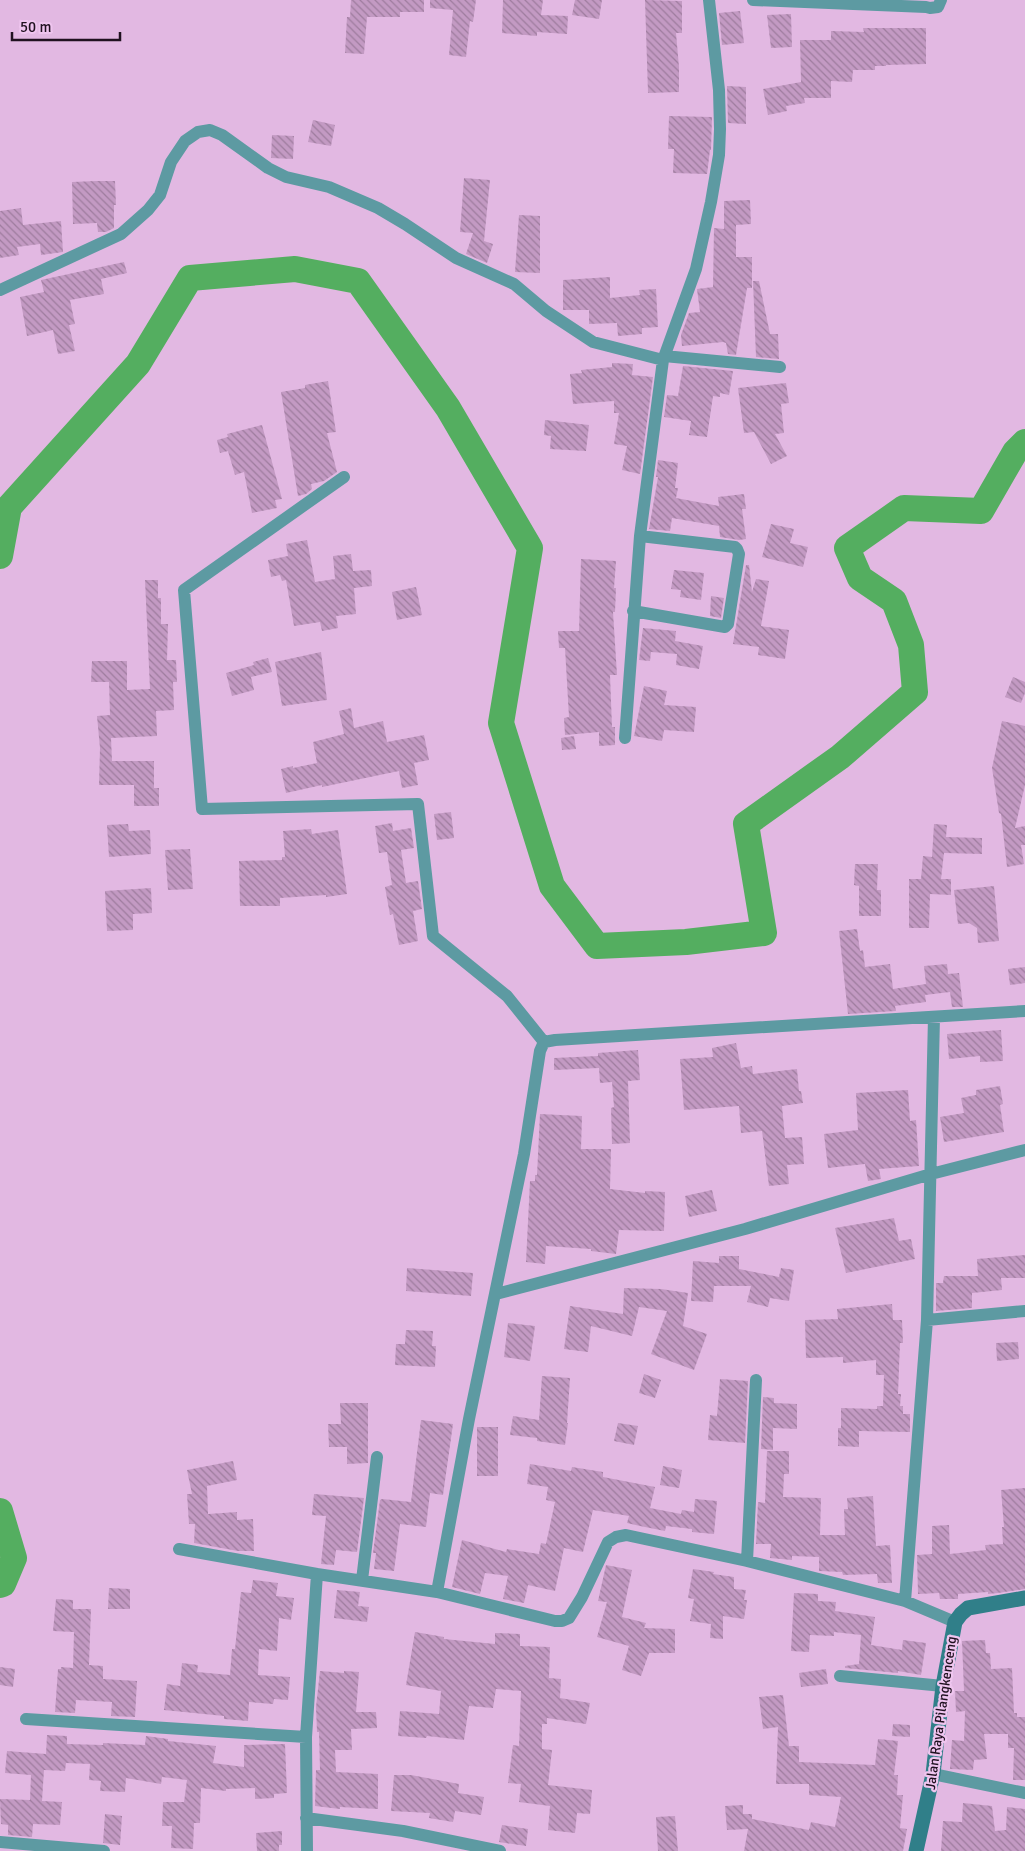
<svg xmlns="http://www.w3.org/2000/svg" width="1025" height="1851" font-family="Signika,sans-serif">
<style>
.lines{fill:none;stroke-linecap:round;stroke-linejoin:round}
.river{stroke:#54ae60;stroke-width:26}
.building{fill:url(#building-back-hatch)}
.street{stroke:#5d9aa2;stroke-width:12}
.secondary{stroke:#307f89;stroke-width:15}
.labels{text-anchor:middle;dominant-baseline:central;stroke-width:4.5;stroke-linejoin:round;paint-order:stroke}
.street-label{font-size:14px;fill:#201120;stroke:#efc5ef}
</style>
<defs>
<pattern id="building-back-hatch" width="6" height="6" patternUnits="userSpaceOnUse" patternTransform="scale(1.25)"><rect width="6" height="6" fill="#c39ac3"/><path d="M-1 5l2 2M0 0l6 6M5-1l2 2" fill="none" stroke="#9e7c9e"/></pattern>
</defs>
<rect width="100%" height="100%" fill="#e2b8e2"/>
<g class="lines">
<path class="river" d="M0,556L9,507L138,364L190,278L295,269L358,281L448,408L530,548L501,723L552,886L597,946L686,942L764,933L746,824L840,757L915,692L911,645L894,601L860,578L847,548L904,508L981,511L1015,452L1025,442
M0,1511L14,1558L3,1584L0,1585"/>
</g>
<path class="building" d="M351,0H424V12H400V17H367L364,54L345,53L347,17H350Z
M430,0H476L473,22L470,21L466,57L449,55L453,10L430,8Z
M503,0H543L541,15L568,16L567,34L537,32V36L502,33Z
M575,0H602L599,19L572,15Z
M645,0L682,1V33H676L679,67V92L648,93Z
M740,11L744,43L722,45L719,13Z
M791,14L792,47L771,48L767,15Z
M863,28H926V64L886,65V66H875V70H853L852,82L831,81V98H804L805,103L786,106L787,111L768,115L763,89L801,82L800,40H831V31L864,32Z
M727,86L746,87V124L728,123Z
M669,116L712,117L711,150H710L707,174L673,173L674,149H668Z
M313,120L335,125L331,146L308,142Z
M272,135L294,136L293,159L271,158Z
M464,178L490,180L484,241L493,244L487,263L466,254L473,233L460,232Z
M96,181H115L116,205H114V228L106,232H98L97,223L73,224L72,182Z
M750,200L751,224L736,225V257H752V288H747L736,355L728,354L726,343L723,342L682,346L681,335L689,313L700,312L697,289L713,287L714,228L724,229V201Z
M21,208L23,225L61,221L63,252L41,255L40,244L17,247L19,255L0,258V211Z
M519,215L540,216V273L515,272Z
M124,262L127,273L101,279L104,294L70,300L75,324L69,325L75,351L58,354L53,330L27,336L20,297L44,292L41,280Z
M610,277V298L640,295L639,290L656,289L658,327L642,328V334L618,336L617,323L589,324V310H563V280Z
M753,281H759L770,334H778L779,359L756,357Z
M612,363L633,364L632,375L653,377L640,474L622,470L627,446L614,444L619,413H614V401L573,404L570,374L582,373L581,370L612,367Z
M683,366L733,371L729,395L720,393V397L713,396L707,437L689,435L691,421L664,417L667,395L678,396Z
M328,381L336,432L327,433L337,472L324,481L311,484L312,489L306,494L298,496L281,392L305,388V385Z
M786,383L789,403L781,404L784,433L775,434L787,456L771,464L754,432L744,433L738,388Z
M545,420L589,425L586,451L550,449L551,436L544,435Z
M262,425L282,499L275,500L277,508L252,513L244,472L235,475L228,451L220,453L217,440L228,437L227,434Z
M658,460L678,463L675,488H678L676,498L719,506L718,497L744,494L746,509H742L746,539L739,540L720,537L719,526L672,518L670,531L649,529L658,477H656Z
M771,524L794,529L790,543L808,547L803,567L762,557Z
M307,540L315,582L335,579L333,556L351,554L353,571L371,570L372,586L354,588L356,614L336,616L338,628L322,631L320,622L294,626L286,580L282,581L280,575L271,577L268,560L288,556L286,544Z
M581,559L616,561L614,588H616L615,612H613L617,675H610L612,727H615V745L599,746V732L565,735L564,718L569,717L565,648H559L558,631H579Z
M746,565H749L752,592L756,579L769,581L761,626L789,630L785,659L758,655L759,647L733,644Z
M674,570L704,573L701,600L680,597L681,590L671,589Z
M145,580H158V598H161V624H168L167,660H176L177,682H173L174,710L156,711L157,736L111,738L112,761H154V788H159V806H134V785H99L100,748L97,716L110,715L109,682H91L92,661H127V690L150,689Z
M416,587L422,615L397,620L392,592Z
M711,596L724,598L721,618L710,616Z
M643,628L676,631L675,641L703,646L699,669L676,665L677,654L651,652L650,661L639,660Z
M321,652L327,700L282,706L275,662Z
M268,658L272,672L251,677L254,690L232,696L226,673L254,665L253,662Z
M1013,677L1025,682V693L1021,703L1005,697Z
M644,686L667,691L664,705L696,707L694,732L664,730L662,741L634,736Z
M351,708L354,728L383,721L387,742L424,735L429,760L414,763L418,785L402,788L399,771L322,787V785L286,793L281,769L293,766V768L317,763L313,742L344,734L339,711Z
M1002,721L1025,726V785L1015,828L1025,826V845H1021L1024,864L1007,867L1001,814L999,813L992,768Z
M574,736L576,749L562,750L561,738Z
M451,812L454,838L437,840L434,814Z
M392,823L393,831L411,828L414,848L401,850L406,883L418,881L422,909L413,911L418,941L399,945L393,914L390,915L385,887L392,885L387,852L379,853L375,826Z
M128,824L129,831L150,830L151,854L109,857L107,825Z
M934,824L947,825L946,837L982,838V854L944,853L941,879H951V895L930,894L929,928H909V879H921L923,856L932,857Z
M311,829L312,834L338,830L347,894L326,897V895L280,898V906H240L239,861L282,860V857H285L283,831Z
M190,849L193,889L168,890L165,850Z
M855,864H878L877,890H881V916H859V886L854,885Z
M994,886L999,941L978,943L977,928L969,923L958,924L954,890Z
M151,888L152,913L133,914V930L107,931L105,891Z
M857,929L860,951L863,950L865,967L890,964L893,989L926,984L924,966L947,964L948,974L959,973L963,1007H952L950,992L925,995L926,1002L895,1006L896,1011L848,1014L839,931Z
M1025,967V983L1010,985L1008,969Z
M1001,1030L1003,1061L980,1062V1056L949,1059L947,1034Z
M736,1043L741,1068L752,1066L753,1074L797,1069L799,1091H801L803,1103L782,1106L785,1138L802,1137L804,1164L787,1165L789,1184L769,1186L762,1131L741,1133L739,1106L684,1110L680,1059L713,1057L712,1048Z
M638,1050L640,1080L628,1081L630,1143L612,1144L611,1108L614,1107L612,1082L600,1083L599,1068L554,1070V1058L598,1056V1053Z
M1000,1086L1003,1104L1000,1105L1004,1132L944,1142L940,1117L964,1113L961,1098L976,1095V1090Z
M908,1090L910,1121L916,1120L919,1166L879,1169L881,1179L868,1181L865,1164L828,1168L824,1134L858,1130L856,1093Z
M540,1114L582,1116L581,1149H611L610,1189L645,1193V1191L665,1192L664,1231L619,1230L616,1254L591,1251V1249L546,1246L545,1264L526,1262L530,1181H535V1175H537Z
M712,1190L717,1211L689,1217L685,1196Z
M894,1218L899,1241L911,1239L915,1259L846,1273L835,1228Z
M1025,1255V1278H1001L1002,1290L972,1293V1308L936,1311V1283H943L944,1276H978L977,1259Z
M719,1256H739V1269L779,1277L781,1268L794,1270L789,1301L770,1298L768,1307L747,1302L751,1286H714L713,1302L691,1301L693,1261L719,1263Z
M407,1268L473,1273L471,1296L406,1291Z
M624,1288L661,1289L688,1293L683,1326L707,1334L694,1370L651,1354L667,1311L639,1307L632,1336L591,1326L588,1352L564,1349L570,1306L623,1314Z
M892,1304L893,1320H902L903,1343H900L898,1394H901L900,1406H903V1414H910V1432L859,1431V1447L838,1446V1428H841V1408L877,1409V1406H883L884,1375H876V1360L843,1363V1357L806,1358L805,1320L838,1319L837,1309Z
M508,1323L535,1326L530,1361L504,1357Z
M406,1330L433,1331L432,1346H436L435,1367L395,1365L396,1344H405Z
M1018,1342L1019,1359L997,1361L996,1343Z
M644,1374L661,1380L655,1398L639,1393Z
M542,1376L570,1378L567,1423H568L565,1445L537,1441V1438L510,1435L513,1416L539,1420Z
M720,1379L748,1381L745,1443L708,1440L710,1415L717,1416Z
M763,1397L774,1398V1403L797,1404V1429L773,1428V1450L761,1449Z
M340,1403H368V1463L347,1464V1447H329L328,1424H341Z
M421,1420L453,1424L443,1495L430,1493L426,1527L400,1524L394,1571L374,1569L376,1553H373L380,1500L382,1499L411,1502Z
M618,1423L638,1426L634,1445L614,1441Z
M477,1427H498V1476H477Z
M767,1451H789V1474H784L783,1497L821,1498L820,1535H845L844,1509H848L847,1498L873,1496L876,1546L890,1545L892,1583H878L877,1574L843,1575L842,1572L819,1571V1557L792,1556V1560L770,1558L771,1544H756L758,1502L765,1503Z
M233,1461L237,1480L207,1486L208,1514L237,1512V1520L253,1519L254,1551H238L194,1543L195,1524H189L187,1494H192L187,1470Z
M530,1464L571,1471L572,1467L603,1472V1477L655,1487L650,1508L681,1514L682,1510L694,1512L695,1499L717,1501L714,1534L692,1532V1529L666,1526L665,1531L640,1526L627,1523L629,1516L593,1510L583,1552L564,1548L555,1591L528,1585L524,1603L503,1599L508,1576L485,1573L480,1594L452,1587L462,1540L506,1552L507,1549L539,1554L541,1543L546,1544L555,1502L546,1500L548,1487L527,1484Z
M663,1466L682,1470L679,1488L660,1485Z
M1025,1488V1589L998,1593L988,1594V1592L958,1594V1599H940L939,1593L918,1594L917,1555L932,1554V1526L949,1525L950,1554L986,1550L985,1545L1003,1544L1002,1527H1004L1001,1490Z
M314,1494L364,1498L357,1552L336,1550L334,1565L321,1564L326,1516L312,1515Z
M606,1565L632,1570L622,1617L646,1623L644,1628L675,1629V1653H649L641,1676L622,1670L629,1646L597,1637L607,1602L598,1601Z
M693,1569L714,1572L713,1574L734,1577V1589L746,1590L744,1600H747L744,1619L723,1616V1639L710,1638L711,1624L690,1621L694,1599L688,1598Z
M253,1580L278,1583L276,1596L294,1598L291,1620L279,1618L277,1651L259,1649L258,1675L290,1677L288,1700L274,1699L273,1704L249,1702L248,1721L224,1719V1716L164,1710L167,1684L180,1686L182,1663L198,1665L197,1672L230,1675L232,1649H235L241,1592L251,1593Z
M109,1588L130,1589V1609H108Z
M337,1590L360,1592L358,1606L369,1607L367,1622L334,1618Z
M794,1593L818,1594V1601L836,1602L835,1611L875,1617L871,1645L902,1650L903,1640L926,1643L921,1675L898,1671V1673L845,1668V1666L859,1664L861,1635L834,1632V1636L810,1635L809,1652L791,1651Z
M56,1599L73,1600V1609H91L89,1665L103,1666V1679L137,1681L135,1717L111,1716L112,1702L76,1700L75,1713L55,1712L58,1669H61V1667L73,1668L74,1632L53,1631Z
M415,1632L444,1637V1639L495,1644V1633L520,1634V1646L550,1647L549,1678L561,1679L560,1698L590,1703L586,1724L547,1718V1724H542V1749L552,1750L548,1785L592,1790L590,1814L577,1813L575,1833L548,1830L550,1806L519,1802L521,1784L508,1783L513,1745L519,1746L521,1691L496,1689L493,1708L469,1706L464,1740L427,1736L426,1738L398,1736L400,1711L439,1714L441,1691L406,1685Z
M985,1640L986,1653H990L991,1669L1012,1668L1014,1713H1017V1717H1025V1780H1013L1014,1748H1008V1734H984L987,1759L974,1760L973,1770L950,1769L952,1740L964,1741L965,1711L956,1712L955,1691H964L962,1641Z
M0,1667L15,1669L13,1687L0,1685Z
M826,1669L828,1684L801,1687L799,1673Z
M320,1671L344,1673V1671L359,1672L356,1712H376L377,1728L351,1729L352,1750H335L336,1772L378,1774V1809L340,1807V1809L315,1806L316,1770H320L319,1732H317L316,1707Z
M783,1695L789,1746H799V1762L875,1765L878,1739L898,1741L894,1775H898L897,1795H903L900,1828L907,1829L903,1851H744L748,1829L727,1830L725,1806L743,1805V1814H752V1819L809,1830L811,1822L835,1827L841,1797L809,1795V1784H776L778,1727L763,1729L759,1697Z
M893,1724L910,1725V1737L892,1736Z
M47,1735L67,1736V1744L103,1745V1743L145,1745L146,1736L168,1739V1741L216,1746L213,1763L244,1767V1745L285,1744L287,1793L274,1794V1798L255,1799V1788L226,1789V1791L201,1788L200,1823H194L193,1849L171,1848L172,1826H162L163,1802H184L187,1780L162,1777L161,1784L126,1778L125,1792L100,1791L101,1781L89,1780L90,1764L66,1763L65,1771L44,1770L42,1801L62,1802L60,1825L33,1824L32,1837L8,1835V1825L1,1824L0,1799L30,1800L31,1775L5,1773L7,1751L46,1754Z
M394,1775H411L459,1784L458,1793L484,1797L481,1815L455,1811L453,1822L429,1818L430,1813L391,1811Z
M963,1803L992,1806L995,1831L1006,1830L1007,1807L1025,1809V1851H941L943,1821L962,1822Z
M105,1814L122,1816L120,1845L103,1843Z
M675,1816L678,1851H658L656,1817Z
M502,1825L528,1829L526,1846L499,1842Z
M282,1831V1845H279V1851H257L256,1833Z"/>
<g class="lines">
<path class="street" d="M753,0L926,7L930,8L938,7L941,0
M0,290L121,234L148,210L160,195L171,162L185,141L198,132L210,130L222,135L268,168L286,177L329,187L378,208L405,224L456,258L514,284L546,311L593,342L663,360
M664,356L780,367
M344,477L184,590L202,809L418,804L433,936L507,996L544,1042
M633,611L725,627L728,624L739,554L737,549L735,547L640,536
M625,738L640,536L663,360L696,269L711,202L719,155L720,129L719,90L709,0
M496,1294L745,1229L931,1174L1025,1150
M927,1320L1025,1311
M179,1549L317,1574
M747,1561L756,1380
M362,1580L377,1457
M437,1592L469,1419L524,1154L540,1051L544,1042L555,1040L1025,1011
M905,1601L927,1320L934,1017
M840,1676L943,1686
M26,1719L306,1737
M933,1774L1025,1793
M306,1818L403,1831L500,1851
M0,1842L104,1851
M307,1851L306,1737L317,1574L437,1592L555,1621H562L569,1618L582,1597L608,1542L616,1537L626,1535L747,1561L905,1601L955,1622"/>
<path class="secondary" d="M916,1851L933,1774L943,1686L955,1622L961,1614L968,1608L1025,1598"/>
</g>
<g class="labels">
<g class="street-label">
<text transform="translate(941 1713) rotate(-82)">Jalan Raya Pilangkenceng</text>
</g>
</g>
<path d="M12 32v8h108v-8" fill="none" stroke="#201120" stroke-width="2.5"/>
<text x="20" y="32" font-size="15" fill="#201120" stroke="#efc5ef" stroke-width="4" paint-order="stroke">50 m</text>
</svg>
